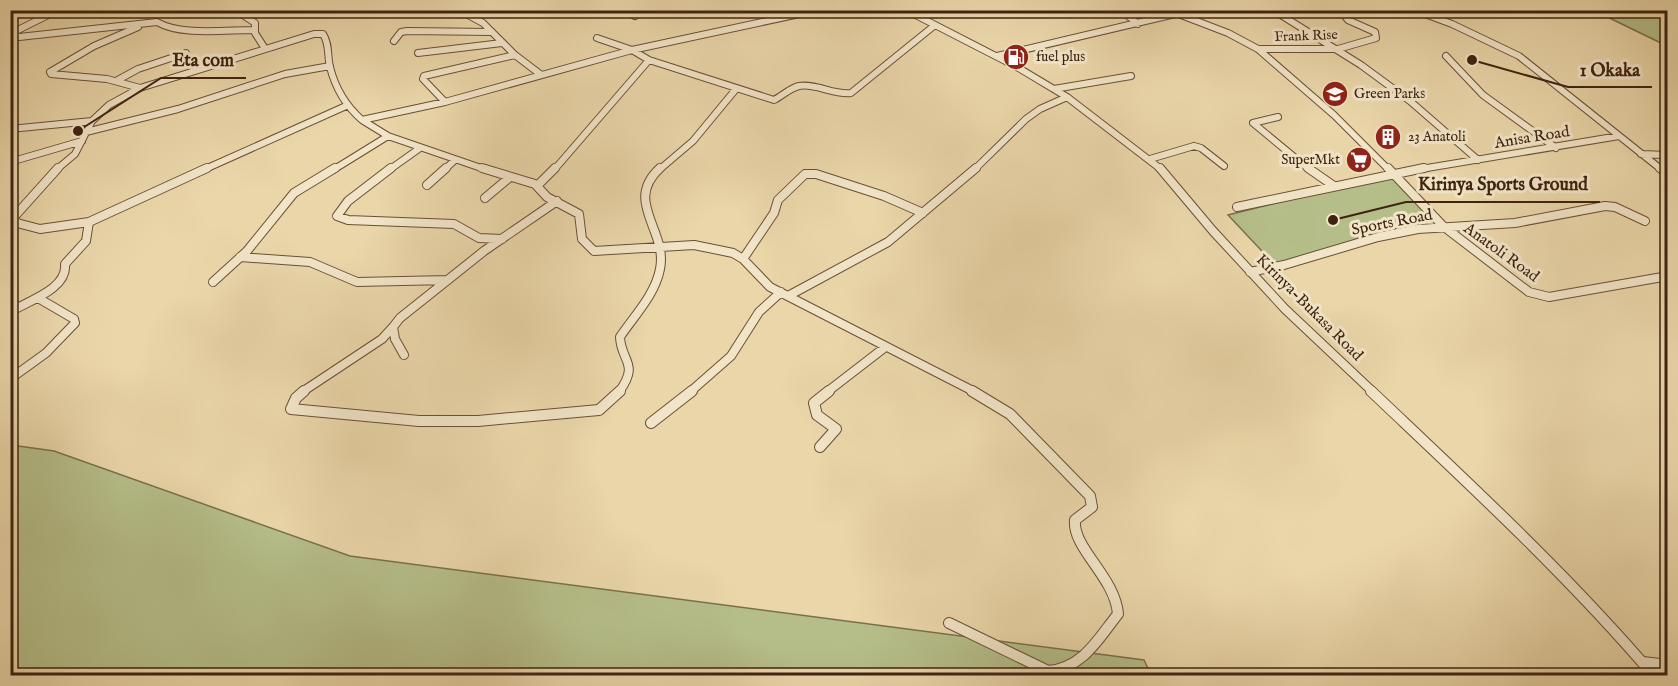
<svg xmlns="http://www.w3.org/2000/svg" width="1678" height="686" font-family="'IM FELL English',serif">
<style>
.green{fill:#b5be89;stroke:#7a704c;stroke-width:1.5}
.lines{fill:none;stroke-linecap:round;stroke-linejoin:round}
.street-far2-casing{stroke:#6a5036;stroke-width:8}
.street-far1-casing{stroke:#6a5036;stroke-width:10}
.street-casing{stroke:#6a5036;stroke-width:12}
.street-far2{stroke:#f1e4c7;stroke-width:6}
.street-far1{stroke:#f1e4c7;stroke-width:8}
.street{stroke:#f1e4c7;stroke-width:10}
.labels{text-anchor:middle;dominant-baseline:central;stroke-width:6;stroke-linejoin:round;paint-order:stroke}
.far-street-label{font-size:14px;fill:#3f2310;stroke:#f1e4c7}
.far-poi-label{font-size:14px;fill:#3f2310;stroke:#f1e4c7;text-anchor:start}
.street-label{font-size:16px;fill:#3f2310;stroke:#f1e4c7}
.leader{fill:none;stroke:#3f2310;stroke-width:2}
.callout-dot{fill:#3f2310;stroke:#f1e4c7;stroke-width:2}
.callout-label{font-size:18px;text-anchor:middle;font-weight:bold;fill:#3f2310;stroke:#f1e4c7;stroke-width:6;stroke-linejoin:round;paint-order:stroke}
</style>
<rect width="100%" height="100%" fill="#ead6a9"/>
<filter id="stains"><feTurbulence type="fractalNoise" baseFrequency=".00333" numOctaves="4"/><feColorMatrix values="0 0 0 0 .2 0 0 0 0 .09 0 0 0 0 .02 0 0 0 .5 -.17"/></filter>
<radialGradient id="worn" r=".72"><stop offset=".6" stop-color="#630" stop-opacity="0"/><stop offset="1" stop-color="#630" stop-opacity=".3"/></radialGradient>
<path class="green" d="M1595,11H1667V46Z
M1393,174L1440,228L1368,240L1276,266L1228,215Z
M11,445L54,451L350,556L1144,660L1151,675L11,676Z"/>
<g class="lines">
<g class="street-far2-casing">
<path id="street-far2" d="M459,10L483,23L515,55L540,74
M622,10L635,16
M906,10L1017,67L1067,97L1162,170
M1121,10L1138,24
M1273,10L1361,65L1410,101L1478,160
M1414,10L1452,24L1519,56L1662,170
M240,13L255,23V33L264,47
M1181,15L1228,33L1258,49L1334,115L1389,170
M10,34L58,10
M10,38L157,22C181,36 225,30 253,30
M597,38L632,50L649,60L774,100C782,96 790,88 799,86C816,83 833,95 851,93L935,25
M394,41L401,32L407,31L492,32
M1258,49H1338L1376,38L1375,32L1348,20L1340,10
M418,53L502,43
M997,56L1192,10
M1446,56L1483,95L1556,148
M50,72L94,46L138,27
M50,72L51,74L107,79L140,88
M116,81L138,69L186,53
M1054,89L1131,76
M445,102L423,79L424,76L515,55
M1278,117L1253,123L1310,170
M362,120L388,136L487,170
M10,129L92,121L109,105L140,88L314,34H323C330,45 327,55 330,67C335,87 346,106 362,120L445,102L632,50L818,10
M86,132L178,109L285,74L330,66
M1641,154L1668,155
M1150,159L1194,146L1201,148L1224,166
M10,162L82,141
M56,170L75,154L92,121
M203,170L346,106
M333,170L388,136
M389,170L420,148
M444,170L455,160
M554,170L649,60
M659,170L693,141L736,89
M974,170L1026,119L1040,109L1067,97
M1415,170L1619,136"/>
</g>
<g class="street-far1-casing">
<path id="street-far1" d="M58,168L14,217L17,223L40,229L89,222L207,168
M391,168L348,201L337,216L348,220L454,224L479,238L502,239
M482,168L535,184L547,197L579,214L582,239L594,251L694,245L733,253L743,259L770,287L975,392
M1160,168L1213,231L1285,309L1373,392
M1308,168L1334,186
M1388,168L1443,226L1529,292L1549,297L1668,276
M1660,168L1668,174
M427,185L446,168
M537,186L555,168
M485,198L510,177
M1237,207L1424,168
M240,257L310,262L357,282L448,280
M743,259L774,213L778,200L805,174H816L884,196L923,213
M1250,272L1284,265L1378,237L1418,229L1515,223L1605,206L1615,207L1645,221
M213,282L247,251L294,193L335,168
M788,296L888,242L976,168
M10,312C28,301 68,289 65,264L86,241L89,222
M404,355L395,339L393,327L400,318L484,251L557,201
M10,379L46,353L75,323L74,319L38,298
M302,392L382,339L393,327
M619,392C640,363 621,362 620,337C634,316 655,295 660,269C668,230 623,202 660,168
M690,392L731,356L759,312L781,292
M827,392L884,348"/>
</g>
<g class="street-casing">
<path id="street" d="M304,391L296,398L291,409L419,421H478L599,410L620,391
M1371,391C1468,483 1567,574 1654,676
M651,423L692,391
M820,447L836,429L817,415L814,403L829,391
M949,623L1048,671C1083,668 1098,639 1118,614C1115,577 1072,548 1075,520L1092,507L1090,496L1010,414L972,391
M1643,662L1668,665"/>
</g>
<use href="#street-far2" class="street-far2"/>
<use href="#street-far1" class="street-far1"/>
<use href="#street" class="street"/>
</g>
<defs>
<g id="fuel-disc" transform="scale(1.35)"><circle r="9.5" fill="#8f2418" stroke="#f1e4c7"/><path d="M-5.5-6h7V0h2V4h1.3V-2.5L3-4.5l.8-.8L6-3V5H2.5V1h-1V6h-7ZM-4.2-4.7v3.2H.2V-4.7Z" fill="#fff"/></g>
<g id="school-disc" transform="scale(1.35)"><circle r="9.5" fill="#8f2418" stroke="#f1e4c7"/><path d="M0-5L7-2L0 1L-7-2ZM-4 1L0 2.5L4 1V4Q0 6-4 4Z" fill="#fff"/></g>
<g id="building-disc" transform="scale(1.35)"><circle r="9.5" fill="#8f2418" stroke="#f1e4c7"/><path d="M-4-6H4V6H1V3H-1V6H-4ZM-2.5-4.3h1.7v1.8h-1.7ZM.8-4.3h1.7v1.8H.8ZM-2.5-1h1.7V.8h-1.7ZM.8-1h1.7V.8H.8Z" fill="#fff"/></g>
<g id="supermarket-disc" transform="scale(1.35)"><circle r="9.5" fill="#8f2418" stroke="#f1e4c7"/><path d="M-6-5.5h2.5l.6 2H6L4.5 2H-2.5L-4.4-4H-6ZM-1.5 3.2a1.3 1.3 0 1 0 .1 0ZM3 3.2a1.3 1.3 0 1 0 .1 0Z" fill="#fff"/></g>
</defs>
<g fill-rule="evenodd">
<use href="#fuel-disc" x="1016" y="57"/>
<use href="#school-disc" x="1335" y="94"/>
<use href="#building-disc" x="1388" y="137"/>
<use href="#supermarket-disc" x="1359" y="160"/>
</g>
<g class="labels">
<g class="far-street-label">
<text transform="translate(1306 36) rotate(-2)">Frank Rise</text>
</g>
<g class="far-poi-label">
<text x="1036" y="57">fuel plus</text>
<text x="1354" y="94">Green Parks</text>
<text x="1408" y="137">23 Anatoli</text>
<text x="1340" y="160" text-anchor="end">SuperMkt</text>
</g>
<g class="street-label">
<text transform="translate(1532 138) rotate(-9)">Anisa Road</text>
<text transform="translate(1392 223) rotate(-11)">Sports Road</text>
<text transform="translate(1501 253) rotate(36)">Anatoli Road</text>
<text transform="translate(1309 308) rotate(45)">Kirinya-Bukasa Road</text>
</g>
</g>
<path class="leader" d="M78 131L161 78H246M1472 60L1568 87H1652M1333 220L1406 202H1600"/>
<g class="callout-dot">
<circle cx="78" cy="131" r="6"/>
<circle cx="1472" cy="60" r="6"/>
<circle cx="1333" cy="220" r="6"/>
</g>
<g class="callout-label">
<text x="203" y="66">Eta com</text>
<text x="1610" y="76">1 Okaka</text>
<text x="1503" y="190">Kirinya Sports Ground</text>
</g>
<rect width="1678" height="686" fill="none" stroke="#ead6a9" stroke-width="36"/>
<rect x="12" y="12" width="1654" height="662" fill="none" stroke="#3f2310" stroke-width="3"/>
<rect x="18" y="18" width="1642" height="650" fill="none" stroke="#3f2310" stroke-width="1.5"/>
<rect width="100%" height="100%" filter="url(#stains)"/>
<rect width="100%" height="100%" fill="url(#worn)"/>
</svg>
